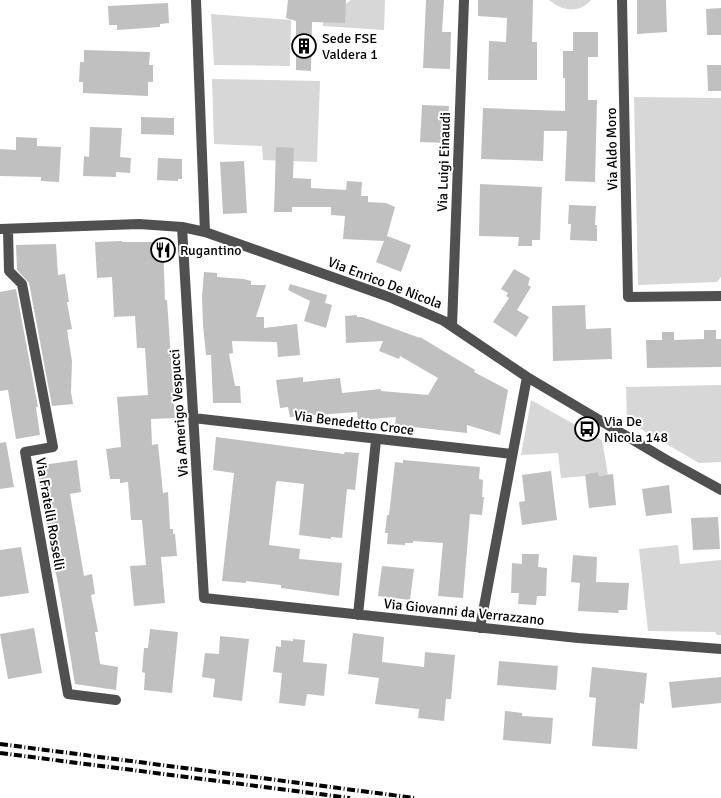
<svg xmlns="http://www.w3.org/2000/svg" width="721" height="798" font-family="Signika,sans-serif">
<style>
.green{fill:#d7d7d7}
.building{fill:#c0c0c0}
.lines{fill:none;stroke-linecap:round;stroke-linejoin:round}
.minor{stroke:#505050;stroke-width:10}
.rail{stroke:#000;stroke-width:4;stroke-dasharray:8 2.5 1 2.5;stroke-linecap:butt}
.labels{text-anchor:middle;dominant-baseline:central;stroke-width:4;stroke-linejoin:round;paint-order:stroke}
.poi-label{font-size:14px;fill:#000;stroke:#fff;text-anchor:start}
.street-label{font-size:14px;fill:#000;stroke:#fff}
</style>
<rect width="100%" height="100%" fill="#fff"/>
<path class="green" d="M351,0H385L384,30L323,26V22Z
M549,0H591C579,14 562,11 549,0Z
M211,14L291,20L290,66L214,65Z
M212,79L320,81L317,162L263,160L262,146L214,144Z
M634,97L721,98V277L717,282L638,285Z
M721,385V462L699,463L627,421L626,387Z
M531,400L602,440L608,475L599,476L598,472L585,474V476L561,478L558,453L521,455Z
M678,545L680,564L721,560V635H717L715,632L648,631L639,549Z"/>
<path class="building" d="M288,0H346L345,23L312,22L311,71L296,70V21L286,18Z
M426,0H444L442,32H451L450,69L423,68Z
M478,0H533L532,42H537V80H488L489,41L506,42L507,18L478,16Z
M637,0H666L667,32L637,34Z
M168,3L169,23L160,24V27L117,30V25H109L108,6Z
M721,8V35H707L706,9Z
M573,32H598V57H588V100H597L595,182L565,181L567,131H544L543,161L481,159L483,108L565,111V78H563V51H573Z
M84,50L150,52L149,65H153V82H148V96L83,93V82H79L80,62H84Z
M707,65H721V91H708Z
M422,105L449,106L446,143L420,142Z
M141,117L174,118V135L141,134Z
M90,127L122,128L120,157L131,158L130,173L116,172V177L83,176L84,156L89,157Z
M16,137L37,138V146L61,147L59,182L41,181V177L0,176V149L16,150Z
M276,147L294,148L293,178L311,179V188L346,190L347,181L362,182L361,196H368V202L386,203L395,207L387,236L411,245L401,272L376,262L384,241L343,239L345,216L331,215V207H292V212H274Z
M158,158L182,159V179H178V181L157,180Z
M244,161L247,213L223,214L220,162Z
M480,184L542,187L540,240H532V246H518L519,237L479,236Z
M569,205L596,206L595,225H597V241L570,240L571,224H568Z
M122,241V242H163L165,300H167L175,418L151,419L152,445L158,444L163,493L168,492L170,529H173V534H175L177,556L161,557L165,603L134,606L130,566L146,565L142,520H131L128,482L120,483V479H110L106,449L121,447L117,397L148,395L145,348H137L135,316L114,317L112,277L97,278L95,242Z
M56,244L58,275L65,274L69,302H67L72,329L67,330L72,361L71,392L73,404L52,406L29,283L17,270L16,245Z
M514,269L530,278L528,285L531,287L517,310L529,317L516,337L493,322L509,298L506,296L508,293L501,289Z
M204,272L217,273V277L244,279L251,281V285H266L256,317H264V328L297,324L300,355L278,357L277,342L232,341L233,353L229,354L235,386H240L241,403H213L211,355H206L203,325L202,297Z
M290,284L327,295L325,303L332,305L326,328L304,321L310,301L288,290Z
M16,289L38,407H36L40,435L16,439L8,390L0,391V292Z
M585,305L586,329L611,328L612,359L553,361L552,306Z
M357,315V317H362L420,338V337L475,370L474,372L508,390L500,435L467,425V433L395,425L396,417L358,420L357,412L290,417L288,407L280,408L276,380L303,377V382L340,378L342,393L381,389V391L428,395L438,378L400,356L399,359L379,351L383,341L346,343L345,316Z
M704,330H716V339H721V367L647,368L646,340H662V332H674V340L704,339Z
M216,437L344,454L345,452L359,453L355,490L347,489L342,538L331,537V539L299,535L304,484L277,481L276,483L269,545L300,549L299,559L342,563L339,596L281,588V585L246,581V583L222,581L234,473L213,470Z
M6,442L14,487L0,489V443Z
M77,460L81,492L70,494L84,576L92,574L95,594L91,595L98,632H95L100,664L118,667L116,690L75,684L61,600L36,466Z
M403,460L480,467L479,479L483,480L482,497H484L482,515L470,514L463,598L438,596L443,543L413,541V543H405V545L387,544L388,533H385L387,515H389L395,462L403,463Z
M551,471L557,520L522,525L519,502L525,501L522,475Z
M598,472L599,476L613,474L616,505L589,508L585,474Z
M669,485L672,513L646,516L642,489Z
M718,517L720,549L693,550L691,518Z
M21,547L29,593L0,597V550Z
M522,554H539L538,567L547,568L546,596H537L536,605L518,604L519,593H511L512,563L522,564Z
M573,555L597,557L596,582L629,583L627,610H619L618,613L578,611L580,583L571,582Z
M382,566L414,569L410,600L378,596Z
M34,628L42,673L8,679L0,634Z
M150,629L178,632L172,693L144,690L145,673L142,672L144,648H148Z
M353,633L384,637L382,662L424,667L425,652L455,655L451,699H446L444,721L418,718L419,709L375,704L379,678L348,674Z
M220,636L249,639L242,701L213,697L215,679L202,677L205,653L219,654Z
M293,639L305,640L303,662L327,664L324,696L307,694L305,706L279,703L282,673L273,672L276,646L281,647V640L293,641Z
M499,661L558,666L556,690L497,685Z
M592,667L647,673L644,704L640,703L637,749L592,746L596,698L589,697Z
M721,677V703L672,708L669,682Z
M505,711L522,713V716L553,718L551,744L503,740Z"/>
<g class="lines">
<path class="minor" d="M196,0L205,232
M622,0L628,297L721,296
M182,227L204,598L578,638L721,649
M0,229L139,224L182,227L205,232L389,297L444,321L527,377L665,459L721,490
M8,229L9,271L22,284L53,447L25,452L68,694L116,700
M452,326L464,0
M193,418L512,454
M358,615L376,440
M480,628L527,377"/>
<path class="rail" d="M0,744L415,798
M0,753L350,798"/>
</g>
<defs>
<g id="building-ring" transform="scale(1.25)"><circle r="9.5" fill="#fff" stroke="#000" stroke-width="1.5"/><path d="M-4-6H4V6H1V3H-1V6H-4ZM-2.5-4.3h1.7v1.8h-1.7ZM.8-4.3h1.7v1.8H.8ZM-2.5-1h1.7V.8h-1.7ZM.8-1h1.7V.8H.8Z" fill="#000"/></g>
<g id="restaurant-ring" transform="scale(1.25)"><circle r="9.5" fill="#fff" stroke="#000" stroke-width="1.5"/><path d="M-5-6h1v4h1v-4h1v4h1v-4h1v5L-1.5 .5V6h-2V.5L-5-1ZM5-6V6H3V1.5H1.5Q1.5-4 5-6Z" fill="#000"/></g>
<g id="bus-ring" transform="scale(1.25)"><circle r="9.5" fill="#fff" stroke="#000" stroke-width="1.5"/><path d="M-5-6H5V4H4V6H2V4H-2V6H-4V4H-5ZM-3.5-4V0h7V-4ZM-3.5 1.2v1.5H-2V1.2ZM2 1.2v1.5H3.5V1.2Z" fill="#000"/></g>
</defs>
<g fill-rule="evenodd">
<use href="#building-ring" x="304" y="46"/>
<use href="#restaurant-ring" x="163" y="250"/>
<use href="#bus-ring" x="587" y="429"/>
</g>
<g class="labels">
<g class="poi-label">
<text x="322" y="38">Sede FSE<tspan x="322" dy="16">Valdera 1</tspan></text>
<text x="180" y="250">Rugantino</text>
<text x="604" y="421">Via De<tspan x="604" dy="16">Nicola 148</tspan></text>
</g>
<g class="street-label">
<text transform="translate(612 149) rotate(-91)">Via Aldo Moro</text>
<text transform="translate(444 162) rotate(-88)">Via Luigi Einaudi</text>
<text transform="translate(385 283) rotate(21)">Via Enrico De Nicola</text>
<text transform="translate(179 413) rotate(-94)">Via Amerigo Vespucci</text>
<text transform="translate(354 423) rotate(7)">Via Benedetto Croce</text>
<text transform="translate(50 514) rotate(80)">Via Fratelli Rosselli</text>
<text transform="translate(464 612) rotate(6)">Via Giovanni da Verrazzano</text>
</g>
</g>
</svg>
